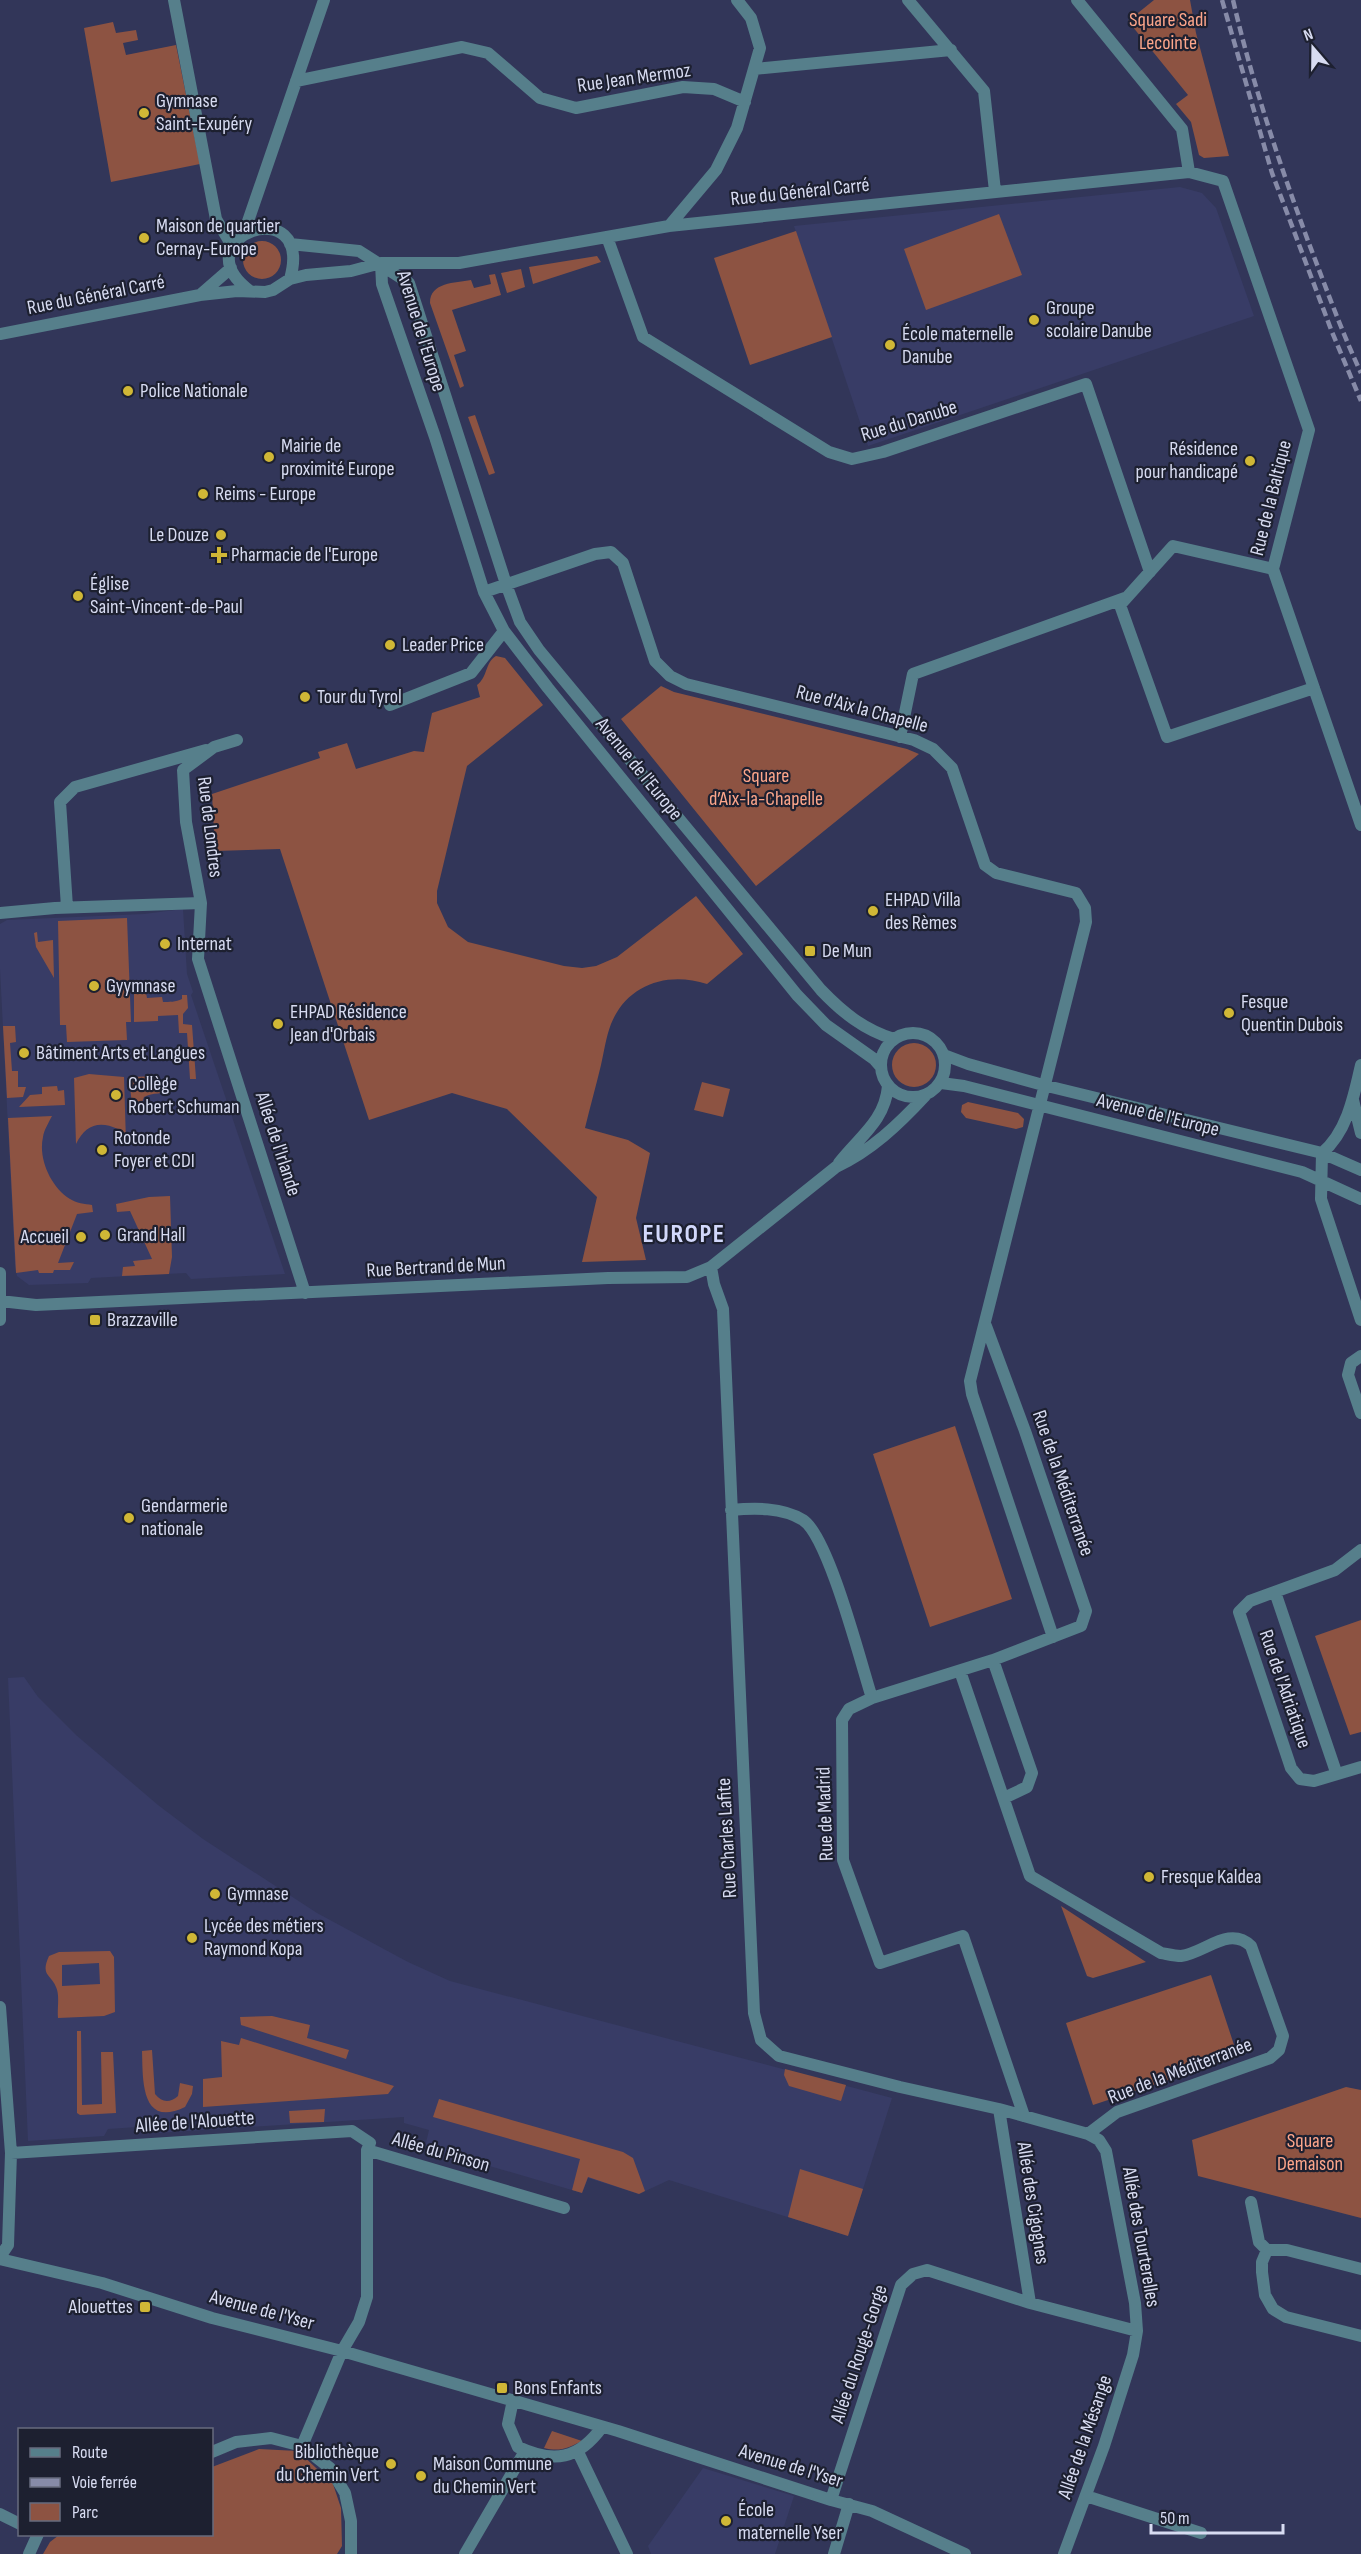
<svg xmlns="http://www.w3.org/2000/svg" width="1361" height="2554" font-family="'Sofia Sans Condensed',sans-serif">
<style>
.built{fill:#383c66}
.green{fill:#8d5342;fill-rule:evenodd}
.lines{fill:none;stroke-linecap:round;stroke-linejoin:round}
.street{stroke:#567f8b;stroke-width:12}
.rail{stroke:#878ba8;stroke-width:4.5;stroke-dasharray:9 4.5;stroke-linecap:butt}
.poi-dot{fill:#d0b736;stroke:#1d2030;stroke-width:2}
.labels{text-anchor:middle;dominant-baseline:central;stroke-width:4.5;stroke-linejoin:round;paint-order:stroke}
.park-label{font-size:20px;fill:#fda68b;stroke:#1d2030}
.street-label{font-size:20px;fill:#d7dbf1;stroke:#1d2030}
.poi-label{font-size:20px;fill:#d7dbf1;stroke:#1d2030;text-anchor:start}
.district-label{font-size:26px;font-weight:bold;letter-spacing:1.5px;fill:#d2d8fb;stroke:#1d2030}
</style>
<rect width="100%" height="100%" fill="#323659"/>
<path class="built" d="M1180,187L1202,193L1216,208L1254,316L868,446L794,226Z
M183,909L187,974L193,992L191,995L285,1274L191,1279L186,1273L91,1278L88,1283L29,1285L17,1276L15,1265L0,969V924L7,920L144,914Z
M24,1677L38,1697L76,1735L158,1805L203,1839L317,1913L408,1962L450,1981L892,2098L848,2236L669,2180L639,2194L588,2178L582,2193L425,2147L429,2130L404,2123V2117L157,2133L156,2128L152,2126L108,2129L104,2136L28,2141L8,1678Z
M703,2468L794,2496L775,2554H651L648,2546Z"/>
<path class="green" d="M1154,0H1190L1196,33L1229,156L1204,158L1199,155L1191,122L1176,104L1188,95L1128,21Z
M113,22L116,33L136,30L138,40L123,43L126,55L176,45L200,164L111,182L84,28Z
M999,214L1022,275L926,310L904,249Z
M796,231L832,337L750,365L714,258Z
M243 260a19 19 0 1 1 38 0a19 19 0 1 1-38 0Z
M597,256L601,262L533,284L529,267Z
M521,269L525,287L507,293L501,273Z
M495,274L501,295L452,310L466,351L454,355L464,386L460,388L430,303C430,282 455,283 471,280L474,288L491,284L489,275Z
M475,415L495,473L489,475L468,417Z
M496,656L505,658L543,705L467,766L437,891V903L448,927L468,942L564,966L582,968L596,966L617,957L696,896L743,954L707,984C668,971 627,984 611,1024C606,1037 604,1052 601,1065C596,1086 590,1107 585,1128L628,1140L650,1153L636,1218L646,1260L582,1262L597,1197L507,1109L452,1093L369,1120L280,849L215,851L212,794L320,758L318,752L347,743L356,769L414,751L424,752L432,713L480,697L477,685C488,677 485,662 496,656Z
M661,686L674,692L907,749L919,754L756,886L621,719Z
M127,918L131,1022H126L127,1040L67,1042L66,1025H60L58,921Z
M37,932L38,942L53,940L54,978L36,947L34,933Z
M146,993L147,998L162,997L163,1002C169,1002 176,1002 182,999V995H187L188,1008L183,1014V1024L192,1025L196,1079H190L187,1033H179L178,1015L158,1016V1021L134,1022V994Z
M3,1026H15L16,1042L10,1043L12,1071H18V1087H26L23,1097L7,1098Z
M892 1065a22 22 0 1 1 44 0a22 22 0 1 1-44 0Z
M89,1074L124,1077L126,1142L118,1129C99,1120 85,1125 76,1144L74,1078Z
M159,1076L160,1083L173,1082V1089C163,1095 153,1092 144,1097L141,1105H132L129,1077Z
M702,1082L730,1089L723,1117L694,1110Z
M57,1086L58,1091L64,1090L65,1105L19,1107L30,1095L42,1094V1087Z
M968,1102L1018,1113L1024,1119L1023,1127L1016,1129L966,1118L961,1112L962,1105Z
M52,1116C49,1122 44,1130 43,1137C38,1159 51,1187 70,1199C76,1203 85,1204 92,1205L93,1212L77,1214L58,1263L74,1262L70,1270H54L53,1273H39L38,1270L16,1273L8,1118Z
M170,1196L172,1257L169,1274L122,1276L123,1267L135,1266L133,1261L152,1259L130,1211L117,1212L116,1204L149,1197Z
M955,1426L1012,1599L930,1627L873,1454Z
M1361,1620V1732L1350,1735L1315,1636Z
M1061,1906L1146,1962L1093,1978L1087,1976Z
M110,1951L114,1957L115,2012L104,2016L58,2018C57,2009 60,1995 56,1987C51,1974 40,1976 49,1956L59,1952ZM99,1963L100,1984L62,1986V1965Z
M1211,1975L1238,2057L1093,2105L1066,2023Z
M272,2016L310,2025L307,2038L349,2050L346,2059L241,2025L240,2017Z
M77,2031H81L82,2105L102,2104L101,2052H113L116,2113L80,2115L77,2113Z
M241,2038L394,2086L388,2094L203,2107V2079L222,2077L221,2041L239,2045Z
M152,2050L155,2094C162,2103 170,2103 178,2096L180,2083L193,2086L192,2094L185,2107C140,2129 143,2078 142,2051Z
M785,2069L846,2085L841,2101L789,2086L784,2075Z
M1346,2087L1361,2090V2218L1198,2176L1192,2140Z
M439,2099L623,2152L633,2158L645,2191L639,2194L588,2177L582,2193L572,2190L580,2159L433,2117Z
M325,2109L324,2122L290,2123L289,2111Z
M800,2169L863,2189L848,2236L788,2217Z
M552,2431L582,2441C568,2448 560,2452 544,2448Z
M259,2449L298,2451L333,2484L341,2508L342,2546L337,2554H43L50,2542L59,2535L212,2534V2467Z"/>
<g class="lines">
<path class="street" d="M174,0L216,219L228,239L235,243
M908,0L984,91L995,191
M1077,0L1182,129L1189,172
M754,69L951,50
M296,81L462,47L488,53L540,98L576,108L683,87L714,89L745,102
M669,226L716,170L737,128L760,48L751,18L737,0
M244,233L324,0
M607,237L643,337L829,452L852,459L883,452L1086,384L1150,572
M290,244L359,251L409,283L506,584L520,622L539,650L821,990C842,1012 864,1030 894,1039
M381,263L382,284L435,437L484,592L504,631L548,688L797,995L826,1025L874,1059L881,1067
M290,279L306,275L351,271L381,263H459L669,226L1189,172L1223,181L1309,430L1273,569L1361,825
M200,295L231,268
M0,334L200,295L237,291L265,292L273,290L290,279C315,189 178,237 250,291
M1273,569L1173,546L1120,605L1167,737L1314,688
M484,592L595,554L611,552L623,563L655,661L670,676L686,684L914,740L933,749L952,768L985,865L996,873L1076,893L1085,908L1086,922L970,1381L972,1394L1053,1637
M390,705L471,673L504,631
M900,737L913,674L1125,598
M237,740L214,747L183,770L186,822L201,903L198,959L305,1293
M67,907L60,802L75,787L206,750
M0,913L55,908L201,903
M881 1065a32 32 0 1 1 64 0a32 32 0 1 1-64 0Z
M944,1055L968,1064L1043,1085L1322,1153L1361,1170
M1361,1065C1354,1096 1347,1132 1322,1153L1321,1199L1361,1320
M941,1083L964,1086L1302,1172L1361,1199
M1353,1100L1361,1133
M839,1163C859,1137 885,1121 888,1086
M711,1267L714,1284L723,1309L754,2013L761,2040L779,2056L900,2087L999,2109L1088,2134L1099,2140L1106,2151L1135,2303L1137,2331L1133,2355L1104,2446L1064,2554
M0,1273V1320
M0,1301L36,1305L608,1278L687,1277L711,1267L836,1167C871,1151 899,1124 925,1096
M986,1326L1025,1431L1086,1611L1081,1626L993,1660L872,1698L849,1709L842,1720L843,1860L880,1963L963,1936L1024,2116
M1361,1356L1351,1363L1348,1375L1361,1413
M731,1510C754,1508 782,1507 803,1520C829,1537 861,1664 872,1698
M1361,1550L1335,1570L1250,1601L1239,1612L1291,1768L1300,1779L1314,1781L1361,1767
M1275,1592L1336,1772
M993,1660L1032,1773L1027,1787L1004,1798
M960,1671L1030,1876L1161,1953C1167,1954 1175,1956 1181,1956C1205,1953 1229,1925 1251,1946L1283,2036L1279,2050L1270,2058L1117,2112L1088,2134
M0,2007L11,2153L8,2245L0,2257
M999,2109L1030,2303
M367,2150L564,2208
M11,2153L352,2131L370,2143L367,2150V2297L359,2322L342,2351L302,2446
M1251,2202L1259,2242L1267,2250
M0,2259L102,2283L212,2318L342,2351L618,2431L831,2500L872,2511L965,2554
M1361,2269L1287,2250H1267L1262,2262V2272L1265,2295L1273,2309L1286,2317L1361,2336
M513,2400L508,2424L518,2447C554,2464 579,2459 602,2427
M212,2452L236,2442L271,2438L302,2446L330,2468L345,2493L351,2521V2554
M578,2452L627,2554
M1086,2496L1201,2533
M831,2500L901,2285L913,2274L927,2270L1030,2303L1137,2331
M0,2514L20,2524
M29,2554L38,2534
M465,2554L525,2451
M834,2554L849,2504"/>
<path class="rail" d="M1222,0L1272,173L1332,332L1361,401
M1233,0C1252,82 1279,162 1308,241C1325,285 1341,330 1361,373"/>
</g>
<g class="poi-dot">
<circle cx="144" cy="113" r="6"/>
<circle cx="144" cy="238" r="6"/>
<circle cx="1034" cy="320" r="6"/>
<circle cx="890" cy="345" r="6"/>
<circle cx="128" cy="391" r="6"/>
<circle cx="269" cy="457" r="6"/>
<circle cx="1250" cy="461" r="6"/>
<circle cx="203" cy="494" r="6"/>
<circle cx="221" cy="535" r="6"/>
<path d="M216 546h6v6h6v6h-6v6h-6v-6h-6v-6h6z"/>
<circle cx="78" cy="596" r="6"/>
<circle cx="390" cy="645" r="6"/>
<circle cx="305" cy="697" r="6"/>
<circle cx="873" cy="911" r="6"/>
<circle cx="165" cy="944" r="6"/>
<rect x="804" y="945" width="12" height="12" rx="3"/>
<circle cx="94" cy="986" r="6"/>
<circle cx="1229" cy="1013" r="6"/>
<circle cx="278" cy="1024" r="6"/>
<circle cx="24" cy="1053" r="6"/>
<circle cx="116" cy="1095" r="6"/>
<circle cx="102" cy="1150" r="6"/>
<circle cx="105" cy="1235" r="6"/>
<circle cx="81" cy="1237" r="6"/>
<rect x="89" y="1314" width="12" height="12" rx="3"/>
<circle cx="129" cy="1518" r="6"/>
<circle cx="1149" cy="1877" r="6"/>
<circle cx="215" cy="1894" r="6"/>
<circle cx="192" cy="1938" r="6"/>
<rect x="139" y="2301" width="12" height="12" rx="3"/>
<rect x="496" y="2382" width="12" height="12" rx="3"/>
<circle cx="391" cy="2464" r="6"/>
<circle cx="421" cy="2476" r="6"/>
<circle cx="726" cy="2521" r="6"/>
</g>
<g class="labels">
<g class="park-label">
<text x="1168" y="20">Square Sadi<tspan x="1168" dy="23">Lecointe</tspan></text>
<text x="766" y="776">Square<tspan x="766" dy="23">d’Aix-la-Chapelle</tspan></text>
<text x="1310" y="2141">Square<tspan x="1310" dy="23">Demaison</tspan></text>
</g>
<g class="street-label">
<text transform="translate(634 78) rotate(-8)">Rue Jean Mermoz</text>
<text transform="translate(800 192) rotate(-6)">Rue du Général Carré</text>
<text transform="translate(96 295) rotate(-11)">Rue du Général Carré</text>
<text transform="translate(421 331) rotate(73)">Avenue de l'Europe</text>
<text transform="translate(909 421) rotate(-17)">Rue du Danube</text>
<text transform="translate(1271 498) rotate(-76)">Rue de la Baltique</text>
<text transform="translate(862 709) rotate(15)">Rue d'Aix la Chapelle</text>
<text transform="translate(639 769) rotate(51)">Avenue de l'Europe</text>
<text transform="translate(210 827) rotate(83)">Rue de Londres</text>
<text transform="translate(1158 1115) rotate(14)">Avenue de l'Europe</text>
<text transform="translate(278 1144) rotate(72)">Allée de l'Irlande</text>
<text transform="translate(436 1267) rotate(-3)">Rue Bertrand de Mun</text>
<text transform="translate(1063 1483) rotate(71)">Rue de la Méditerranée</text>
<text transform="translate(1285 1689) rotate(71)">Rue de l'Adriatique</text>
<text transform="translate(825 1814) rotate(-92)">Rue de Madrid</text>
<text transform="translate(727 1838) rotate(-93)">Rue Charles Lafite</text>
<text transform="translate(1180 2071) rotate(-21)">Rue de la Méditerranée</text>
<text transform="translate(195 2122) rotate(-4)">Allée de l'Alouette</text>
<text transform="translate(441 2152) rotate(16)">Allée du Pinson</text>
<text transform="translate(1033 2203) rotate(81)">Allée des Cigognes</text>
<text transform="translate(1141 2237) rotate(80)">Allée des Tourterelles</text>
<text transform="translate(262 2310) rotate(15)">Avenue de l'Yser</text>
<text transform="translate(859 2354) rotate(-72)">Allée du Rouge-Gorge</text>
<text transform="translate(1085 2437) rotate(-71)">Allée de la Mésange</text>
<text transform="translate(791 2466) rotate(17)">Avenue de l'Yser</text>
</g>
<g class="poi-label">
<text x="156" y="101">Gymnase<tspan x="156" dy="23">Saint-Exupéry</tspan></text>
<text x="156" y="226">Maison de quartier<tspan x="156" dy="23">Cernay-Europe</tspan></text>
<text x="1046" y="308">Groupe<tspan x="1046" dy="23">scolaire Danube</tspan></text>
<text x="902" y="334">École maternelle<tspan x="902" dy="23">Danube</tspan></text>
<text x="140" y="391">Police Nationale</text>
<text x="281" y="446">Mairie de<tspan x="281" dy="23">proximité Europe</tspan></text>
<text x="1238" y="449" text-anchor="end">Résidence<tspan x="1238" dy="23">pour handicapé</tspan></text>
<text x="215" y="494">Reims - Europe</text>
<text x="209" y="535" text-anchor="end">Le Douze</text>
<text x="231" y="555">Pharmacie de l'Europe</text>
<text x="90" y="584">Église<tspan x="90" dy="23">Saint-Vincent-de-Paul</tspan></text>
<text x="402" y="645">Leader Price</text>
<text x="317" y="697">Tour du Tyrol</text>
<text x="885" y="900">EHPAD Villa<tspan x="885" dy="23">des Rèmes</tspan></text>
<text x="177" y="944">Internat</text>
<text x="822" y="951">De Mun</text>
<text x="106" y="986">Gyymnase</text>
<text x="1241" y="1002">Fesque<tspan x="1241" dy="23">Quentin Dubois</tspan></text>
<text x="290" y="1012">EHPAD Résidence<tspan x="290" dy="23">Jean d'Orbais</tspan></text>
<text x="36" y="1053">Bâtiment Arts et Langues</text>
<text x="128" y="1084">Collège<tspan x="128" dy="23">Robert Schuman</tspan></text>
<text x="114" y="1138">Rotonde<tspan x="114" dy="23">Foyer et CDI</tspan></text>
<text x="117" y="1235">Grand Hall</text>
<text x="69" y="1237" text-anchor="end">Accueil</text>
<text x="107" y="1320">Brazzaville</text>
<text x="141" y="1506">Gendarmerie<tspan x="141" dy="23">nationale</tspan></text>
<text x="1161" y="1877">Fresque Kaldea</text>
<text x="227" y="1894">Gymnase</text>
<text x="204" y="1926">Lycée des métiers<tspan x="204" dy="23">Raymond Kopa</tspan></text>
<text x="133" y="2307" text-anchor="end">Alouettes</text>
<text x="514" y="2388">Bons Enfants</text>
<text x="379" y="2452" text-anchor="end">Bibliothèque<tspan x="379" dy="23">du Chemin Vert</tspan></text>
<text x="433" y="2464">Maison Commune<tspan x="433" dy="23">du Chemin Vert</tspan></text>
<text x="738" y="2510">École<tspan x="738" dy="23">maternelle Yser</tspan></text>
</g>
<g class="district-label">
<text x="684" y="1234">EUROPE</text>
</g>
</g>
<rect x="18" y="2428" width="195" height="108" fill="#1d2030" stroke="#676b7d" stroke-width="1.5"/>
<rect x="30" y="2448" width="30" height="9" fill="#567f8b" stroke="#676b7d" stroke-width="1.5"/>
<text x="72" y="2458" font-size="18" fill="#d7dbf1">Route</text>
<rect x="30" y="2478" width="30" height="9" fill="#878ba8" stroke="#676b7d" stroke-width="1.5"/>
<text x="72" y="2488" font-size="18" fill="#d7dbf1">Voie ferrée</text>
<rect x="30" y="2503" width="30" height="18" fill="#8d5342" stroke="#676b7d" stroke-width="1.5"/>
<text x="72" y="2518" font-size="18" fill="#d7dbf1">Parc</text>
<g transform="translate(1313 48) rotate(340)" stroke="#1d2030" stroke-width="4.5" paint-order="stroke">
<path d="M0-4.5L10 22L0 15L-10 22Z" fill="#d7dbf1"/>
<text y="-9" font-size="16" font-weight="bold" text-anchor="middle" fill="#d7dbf1">N</text>
</g>
<path d="M1151 2524v9h132v-9" fill="none" stroke="#d7dbf1" stroke-width="3"/>
<text x="1160" y="2524" font-size="18" fill="#d7dbf1" stroke="#1d2030" stroke-width="4.5" paint-order="stroke">50 m</text>
</svg>
